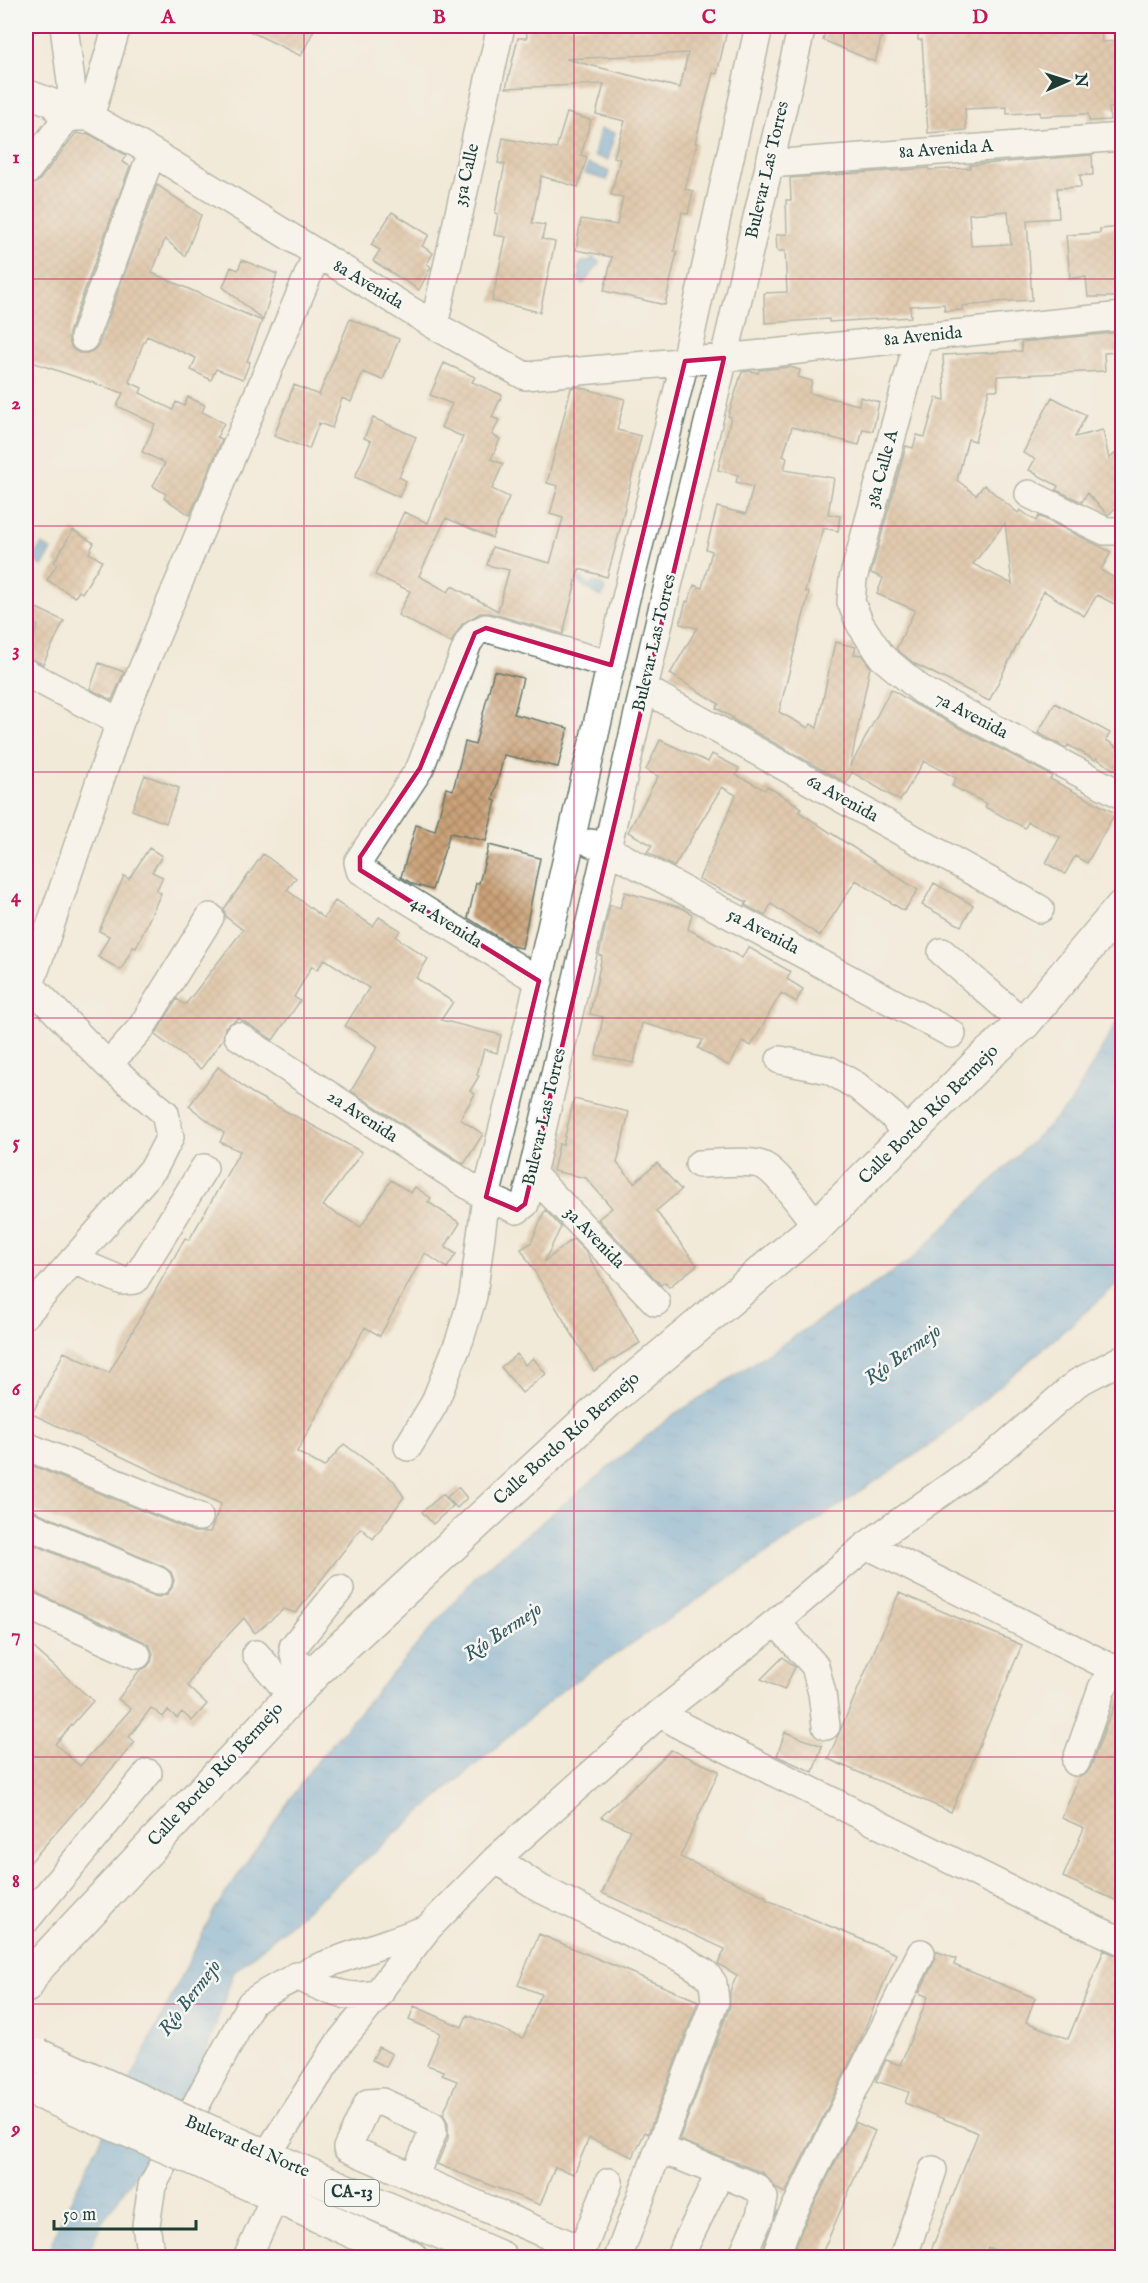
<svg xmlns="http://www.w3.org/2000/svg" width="1148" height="2283" font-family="'IM FELL English',serif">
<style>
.water{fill:url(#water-ripples);stroke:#3e7084;stroke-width:1.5}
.building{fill:url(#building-cross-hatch);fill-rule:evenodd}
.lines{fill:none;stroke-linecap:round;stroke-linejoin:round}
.minor-casing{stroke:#697a6d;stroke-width:30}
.major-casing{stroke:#697a6d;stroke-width:36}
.highway-casing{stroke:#697a6d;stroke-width:36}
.minor{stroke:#fff;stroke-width:27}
.major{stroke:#fff;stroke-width:33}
.highway{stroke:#fff;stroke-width:33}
.highway-bridge-casing{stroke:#697a6d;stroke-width:36;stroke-linecap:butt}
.highway-bridge{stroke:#fff;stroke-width:33}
.marked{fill:none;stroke:#c2185b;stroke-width:4.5;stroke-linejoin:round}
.grid{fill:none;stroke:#c2185b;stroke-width:1.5;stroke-opacity:0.55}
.labels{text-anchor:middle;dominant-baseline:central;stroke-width:5;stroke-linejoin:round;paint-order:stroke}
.shield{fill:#f6f6f2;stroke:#60746d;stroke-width:1.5}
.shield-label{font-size:16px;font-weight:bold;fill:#1f3d34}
.street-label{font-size:18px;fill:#1f3d34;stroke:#f6f6f2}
.water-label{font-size:20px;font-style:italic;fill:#325b64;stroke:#f6f6f2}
.neatline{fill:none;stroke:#c2185b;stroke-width:2}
.grid-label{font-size:20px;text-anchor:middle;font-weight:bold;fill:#c2185b}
</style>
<defs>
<pattern id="water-ripples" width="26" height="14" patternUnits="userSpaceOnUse" patternTransform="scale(1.5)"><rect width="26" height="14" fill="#5ea2d3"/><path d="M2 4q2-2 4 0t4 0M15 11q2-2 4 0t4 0" fill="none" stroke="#4d85ac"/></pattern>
<pattern id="building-cross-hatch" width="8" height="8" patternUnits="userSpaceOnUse" patternTransform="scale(1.5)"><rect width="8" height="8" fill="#cba278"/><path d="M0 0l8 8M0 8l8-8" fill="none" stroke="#a48563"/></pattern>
</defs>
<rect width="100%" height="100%" fill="#f6f6f2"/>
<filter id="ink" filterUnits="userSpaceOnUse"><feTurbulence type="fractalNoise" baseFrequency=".0167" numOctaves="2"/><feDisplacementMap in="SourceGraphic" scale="12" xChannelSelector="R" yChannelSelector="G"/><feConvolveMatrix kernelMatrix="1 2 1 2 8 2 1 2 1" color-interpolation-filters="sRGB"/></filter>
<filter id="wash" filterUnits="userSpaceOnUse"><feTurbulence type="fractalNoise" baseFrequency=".008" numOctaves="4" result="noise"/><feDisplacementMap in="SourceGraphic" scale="24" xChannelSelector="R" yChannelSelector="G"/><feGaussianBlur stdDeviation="1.35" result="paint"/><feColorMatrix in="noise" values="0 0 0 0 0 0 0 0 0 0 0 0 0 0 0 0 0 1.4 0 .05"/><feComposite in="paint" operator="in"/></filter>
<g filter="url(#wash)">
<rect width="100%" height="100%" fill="#f2ead8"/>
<path class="water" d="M600,129L615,133L608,160L594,156Z
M588,164L609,171L607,180L585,174Z
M593,257L600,263L583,284L577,279L581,274L578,268L582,262H588Z
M42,544L52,551L42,566L31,559Z
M581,578L589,584L596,582L604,586L605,591L601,597L577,582Z
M1122,1013V1283L1118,1284L936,1441L565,1688L234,1972L192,2091L102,2222L86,2257L48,2258L57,2228L215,1909L313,1766L477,1575L669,1418L910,1261L1070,1104Z"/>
<g id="blocks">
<path class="building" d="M239,26H316L301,56Z
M526,26H728L717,74L713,73L695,143H697L685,189L693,191L688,214L682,212L674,251L677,252L665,305L604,291L612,257L576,250L581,219L617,225L623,197L611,195L620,159L614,157L625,121L596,114L604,84L506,88L518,38H527ZM688,53L680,88L566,59Z
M827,26H881L882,35L875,62L823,40Z
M918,26H1101L1102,42L1117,41V51H1122V107L1109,108L1110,120L1089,121L1088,114L1040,116V112L1007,114V107L965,109L966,130L928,133L922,40H918Z
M567,113L591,120L581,155L587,157L578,187L541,176L532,223L545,225L542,239L555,242L540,312L492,301L506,237L494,235L498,214L495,213L505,164L498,163L503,138L556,149Z
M76,133L86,135L87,133L126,155L122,162L130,166L69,333V341L72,349L79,353H87L94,350L99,344L157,185L201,215L185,256L165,239L152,273L262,321L247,361L250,362L243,379L216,369L211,380L191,370L196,358L147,336L142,346L129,382L142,388L140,393L173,410L176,402L184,406L188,397L205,405L202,412L224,423L217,437L222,439L190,515L164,498L166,494L153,486L165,463L142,452L155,424L117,406L123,393L26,360V191L28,187L39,181Z
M1092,155L1093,175H1080L1081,187L1057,188L1059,218L1027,220L1032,300L994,302V303L962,306V310L945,311L944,304L910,306L911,317L829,322V319L765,323L764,293L787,292L785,251H777L776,235L787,234L786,200H791L790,178L929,168V170L970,168V165ZM1008,211L1011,244L971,246L969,214Z
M392,212L429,235L422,246L433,253L427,264L431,267L419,290L373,261L380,250L371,245Z
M1122,227V297H1088L1086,277L1070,278L1066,235L1100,233V229Z
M242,260L277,274L263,320L223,287L231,267L238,270Z
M350,319L399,339L383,380L363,372L351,402L342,398L332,428L319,423L309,449L274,436L294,385L319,395Z
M1122,332V352L1104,353L1105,371L997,376L998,390H989L975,441L968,439L957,480L976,495L984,485L1018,513L1020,510L1036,521L1039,516L1111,552L1101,570L1122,583V608L1097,595L1084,616L1044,591L989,701L915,664L896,649L915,610L877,594L883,578L871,573L906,446L913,448L917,435L925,437L936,398L945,400L943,355L1022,351L1021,342ZM1005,523L1012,584L973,564Z
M444,363L475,377L472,382L502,395L492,417L499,420L492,435L500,439L491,459L503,464L492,489L509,497L492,538L446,518L419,576L448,592L452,586L498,611L509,570L487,565L492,547L550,563L563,518L550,514L558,486L547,483L571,388L578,387L625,399L617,430L641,436L618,538L607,577L579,569L563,634L490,613H480L462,624L451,643L398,615L410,591L375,575L404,512L428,523L463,437L441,427L452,404L430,395Z
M790,367L800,370L798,377L812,381L809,393L859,405L860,397L879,402L873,431L863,429L859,445L792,427L783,456L787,458L784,470L834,478L828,514L840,516L838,531L824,528L805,591L809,593L779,712L808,728L811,724L817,728L835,642L856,647L854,654L862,655L870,667L850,767L891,689L916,705L1052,776L1050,779L1115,813L1087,863L1075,856L1065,874L1046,863L1060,837L1028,822L1025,828L985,807L987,804L952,786L956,778L924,761L900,801L852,772L846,783L732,719L733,718L716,708L719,704L670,674L697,628L680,624L686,601L688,602L694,585L702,588L712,551L706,549L717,507L746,514L753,487L736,482L738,475L718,470L731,417L728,416L742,372L751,371L758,373L759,370Z
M1052,397L1086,415L1075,437L1103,430L1109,459L1122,447V502L1108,515L1087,493L1082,502L1056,490L1058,486L1029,470L1035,459L1023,453Z
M373,418L416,437L399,477L406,481L399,497L355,477L371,441L364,438Z
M73,530L94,543L89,553L102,561L82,593L79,591L75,597L47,580L57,564L54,562Z
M26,603L64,621L43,664L26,657L38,626L26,621Z
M99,663L124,672L112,700L90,689Z
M494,671L523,678L514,714L568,728L558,767L504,755L493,800L496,801L486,841L450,833L432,890L413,884L401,877L416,825L435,831L446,788L453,790L465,742L475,745Z
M1055,703L1110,733L1106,740L1122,750V775L1096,758L1095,760L1068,745L1066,748L1038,733Z
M660,740L708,762L712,754L739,768L736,775L765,790L767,786L802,808L799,812L918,890L904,911L856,880L820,936L771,904L765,916L745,905L747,902L699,879L736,795L722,787L674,867L647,852L652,845L628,832L658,776L646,770Z
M145,775L179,788L166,823L132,810Z
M489,845L540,858L522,948L512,946L468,918L476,883H479Z
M149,848L162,856L152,872L163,877L156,891L161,893L136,948L133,947L121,970L98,957L109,936L99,931L124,876L129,879Z
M263,854L296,878L287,890L324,918L335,901L373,926L379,917L400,930L396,937L428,959L416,978L453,1002L441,1020L501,1035L497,1053L484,1049L477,1075L479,1076L470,1091L475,1094L460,1119L483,1134L464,1164L351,1091L378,1046L345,1026L369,988L325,959L317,970L312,966L294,997L300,1001L273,1040L239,1018L225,1027L223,1039L201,1069L155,1035L177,999L185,1005L243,930L226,917L224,909Z
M934,883L973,905L961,926L922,905Z
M625,892L682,908L692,914L688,929L742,958L748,947L791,972L787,979L803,989L796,1002L781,993L751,1046L743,1041L729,1066L698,1048L703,1040L642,1023L634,1063L596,1055L603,1017L590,1014L602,956L599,955L610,905L620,908Z
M218,1067L252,1093L362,1152L323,1206L361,1227L391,1180L411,1193L415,1187L431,1198L428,1202L460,1223L445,1247L456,1254L447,1268L425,1253L380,1336L365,1327L297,1452L324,1467L344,1444L394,1481L404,1497L373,1539L361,1528L296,1613L284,1609L255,1633L244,1618L199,1666L188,1686L207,1704L192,1721L182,1712L177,1718L168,1710L163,1717L151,1708L129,1737L135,1742L26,1867V1641L93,1701L55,1744L80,1766L131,1709L118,1699L139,1671L147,1667L151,1662L153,1654L150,1646L143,1641L32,1591L26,1589V1541L152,1596L159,1597L167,1594L172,1588L174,1580L171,1572L164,1567L32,1510L26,1508V1463L194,1532H210L221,1504L32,1414L64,1352L109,1373L185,1238L189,1240L240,1151L220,1142L224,1133L189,1106Z
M574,1099L629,1112L617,1163L634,1183L657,1163L681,1190L656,1211L697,1265L669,1287L665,1282L661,1285L598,1219L612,1208L586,1178L553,1171L559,1144L563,1145Z
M545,1210L561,1227L544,1262L573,1239L586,1252L640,1343L594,1371L521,1249L531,1243Z
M517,1354L525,1365L533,1358L546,1374L522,1393L501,1367Z
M458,1487L467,1498L457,1508L447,1497Z
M443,1494L453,1506L433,1524L422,1512Z
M899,1593L1022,1645L951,1812L828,1759Z
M783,1657L795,1667L784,1690L761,1679Z
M1122,1689V1903L1063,1877L1084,1828L1062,1818L1079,1777L1086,1774L1091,1767L1106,1725Z
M785,1732L822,1746L813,1772L777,1756Z
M671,1750L719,1771L680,1857L767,1897L765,1899L896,1954L856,2050L785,2193L777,2189L763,2173L679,2140L730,2006V1991L737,1975L718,1964L725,1949L602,1893L630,1830L601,1817Z
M539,1934L698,2001L648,2134L645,2132L633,2157L589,2138L574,2174L555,2167L540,2205L437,2164L448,2138V2123L443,2114L457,2081L442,2075L444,2071L427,2065L440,2033L409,2020L414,2006L462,2027L467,2015L523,2038L541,1994L518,1985Z
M1104,1950L1122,1958V2258H1014L988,2247L984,2258H928L978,2133L905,2103L909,2092L876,2081L886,2060L900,2065L928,1997L919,1993L935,1960L936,1951L956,1959L954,1965L1035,1998L1026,2022L1068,2039Z
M379,2047L392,2054L386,2067L372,2060Z
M855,2122L875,2131L820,2258H792L802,2229Z"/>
</g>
</g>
<g filter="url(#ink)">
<use href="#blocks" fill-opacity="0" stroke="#697a6d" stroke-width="1.5"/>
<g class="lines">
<g class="minor-casing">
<path id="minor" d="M64,26L71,82L73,117
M26,93L53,103L65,120
M90,117L117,26
M769,164L1122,137
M26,172L65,120L73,117H90L152,152L434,325L525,376L724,358L1122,316
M434,325L501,26
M919,337L853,579L851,602L860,624L882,657L923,691L1122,795
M84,338L152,152
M1029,494L1105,531H1122
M26,673L120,722
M645,689L1040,909
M591,843L607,849L952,1034
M942,952L1024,1023
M26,981L108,1065L165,1113L170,1137L154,1168L26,1314
M539,981L360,870L358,862L420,768L468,643L475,633L486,628L611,665
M30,985L120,722L317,254
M238,1036L486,1197L517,1210L525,1204L661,614L724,358L802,26
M780,1060L829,1070L857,1086L893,1116L906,1136
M108,1065L141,1028L210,917
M699,1164C715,1164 751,1159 764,1166C779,1173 805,1212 817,1226
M532,1174L656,1302
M73,1260L123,1281L135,1280L204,1168
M26,1446L199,1517
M408,1447L434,1404L460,1339L473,1296L486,1197L539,981L624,606L685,361L759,26
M26,1524L158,1581
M867,1545L1122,1673
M26,1605L137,1655
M776,1622L815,1666L822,1693L826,1726
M256,1654L291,1695
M315,1672C299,1666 294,1663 293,1647L340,1589
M660,1713L685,1728L1039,1904L1122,1941
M1076,1762L1102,1688L1113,1669
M496,1859L541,1889L680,1957L705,1973L713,1983L715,2001L657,2154
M26,1920L148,1773
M296,1976C327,1989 346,2002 380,1993
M266,2156L339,2043L380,1993L383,1986L427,1929L496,1859L660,1713L776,1622L867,1545L993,1456L1077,1383L1122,1359
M414,2177L433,2132L432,2125L382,2102L368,2103L347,2148L582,2250
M151,2258L146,2225L152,2186L251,2003C299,1968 370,1950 427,1929
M247,2258L275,2197
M579,2258L609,2182
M618,2258L657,2154L666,2153L679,2156L757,2188L764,2198L760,2216L741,2258
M679,2258L720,2173
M775,2258L788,2223L921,1953
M903,2258L933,2170"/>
</g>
<g class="major-casing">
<path id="major" d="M26,1986L34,1971L315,1672L608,1401L817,1226L983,1059L1024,1023L1122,907"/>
</g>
<g class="highway-casing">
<path id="highway" d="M203,2129L501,2258
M191,2157L411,2258"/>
</g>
<use href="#minor" class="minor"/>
<use href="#major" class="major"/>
<use href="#highway" class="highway"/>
<g class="highway-bridge-casing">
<path id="highway-bridge" d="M39,2056L203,2129
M27,2087L191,2157"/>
</g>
<use href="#highway-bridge" class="highway-bridge"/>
</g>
</g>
<path d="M0 0H1148V2283H0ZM724,358L525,1204L517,1210L486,1197L539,981L360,870V857L420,768L475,633L486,628L611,665L685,361Z" fill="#f2ead8" fill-opacity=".55" fill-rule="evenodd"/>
<path class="marked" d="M724,358L525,1204L517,1210L486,1197L539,981L360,870V857L420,768L475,633L486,628L611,665L685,361Z"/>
<path class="grid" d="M304,26V2258M574,26V2258M844,26V2258M26,279H1122M26,526H1122M26,772H1122M26,1018H1122M26,1265H1122M26,1511H1122M26,1757H1122M26,2004H1122"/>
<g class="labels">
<rect class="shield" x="325" y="2180" width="54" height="26" rx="4.5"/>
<g class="shield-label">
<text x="352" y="2193">CA-13</text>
</g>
<g class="street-label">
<text transform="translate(946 150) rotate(-4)">8a Avenida A</text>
<text transform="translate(768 170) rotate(-77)">Bulevar Las Torres</text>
<text transform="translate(467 175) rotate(-77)">35a Calle</text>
<text transform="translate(368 285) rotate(31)">8a Avenida</text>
<text transform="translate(923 337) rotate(-6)">8a Avenida</text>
<text transform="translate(883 469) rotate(-75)">38a Calle A</text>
<text transform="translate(655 643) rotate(-77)">Bulevar Las Torres</text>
<text transform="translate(971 716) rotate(28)">7a Avenida</text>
<text transform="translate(842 799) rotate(29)">6a Avenida</text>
<text transform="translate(446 923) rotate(32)">4a Avenida</text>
<text transform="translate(763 932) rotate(28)">5a Avenida</text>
<text transform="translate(929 1115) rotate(-45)">Calle Bordo Río Bermejo</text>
<text transform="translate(362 1117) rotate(33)">2a Avenida</text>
<text transform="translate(545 1117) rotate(-77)">Bulevar Las Torres</text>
<text transform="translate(594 1238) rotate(46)">3a Avenida</text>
<text transform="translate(567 1439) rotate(-42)">Calle Bordo Río Bermejo</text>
<text transform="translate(216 1775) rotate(-47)">Calle Bordo Río Bermejo</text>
<text transform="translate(247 2147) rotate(23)">Bulevar del Norte</text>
</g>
<g class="water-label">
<text transform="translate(903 1355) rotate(-36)">Río Bermejo</text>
<text transform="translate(503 1632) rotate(-34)">Río Bermejo</text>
<text transform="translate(190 1998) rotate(-53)">Río Bermejo</text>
</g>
</g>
<rect width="1148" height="2283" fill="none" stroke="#f6f6f2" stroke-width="66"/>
<g transform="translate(1067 81) rotate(87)" stroke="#f6f6f2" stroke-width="4.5" paint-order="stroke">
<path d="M0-4.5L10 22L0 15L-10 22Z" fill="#1f3d34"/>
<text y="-9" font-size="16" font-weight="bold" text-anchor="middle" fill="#1f3d34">N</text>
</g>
<path d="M54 2220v9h142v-9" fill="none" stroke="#1f3d34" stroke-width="3"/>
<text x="63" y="2220" font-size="18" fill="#1f3d34" stroke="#f6f6f2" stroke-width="4.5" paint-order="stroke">50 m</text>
<rect x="33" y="33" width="1082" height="2217" class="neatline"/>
<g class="grid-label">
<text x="168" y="23">A</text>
<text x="439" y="23">B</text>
<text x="709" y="23">C</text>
<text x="980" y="23">D</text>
<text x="16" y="163">1</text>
<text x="16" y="409">2</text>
<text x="16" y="656">3</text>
<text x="16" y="902">4</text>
<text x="16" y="1148">5</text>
<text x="16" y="1395">6</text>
<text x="16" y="1641">7</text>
<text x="16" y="1887">8</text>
<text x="16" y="2134">9</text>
</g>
</svg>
